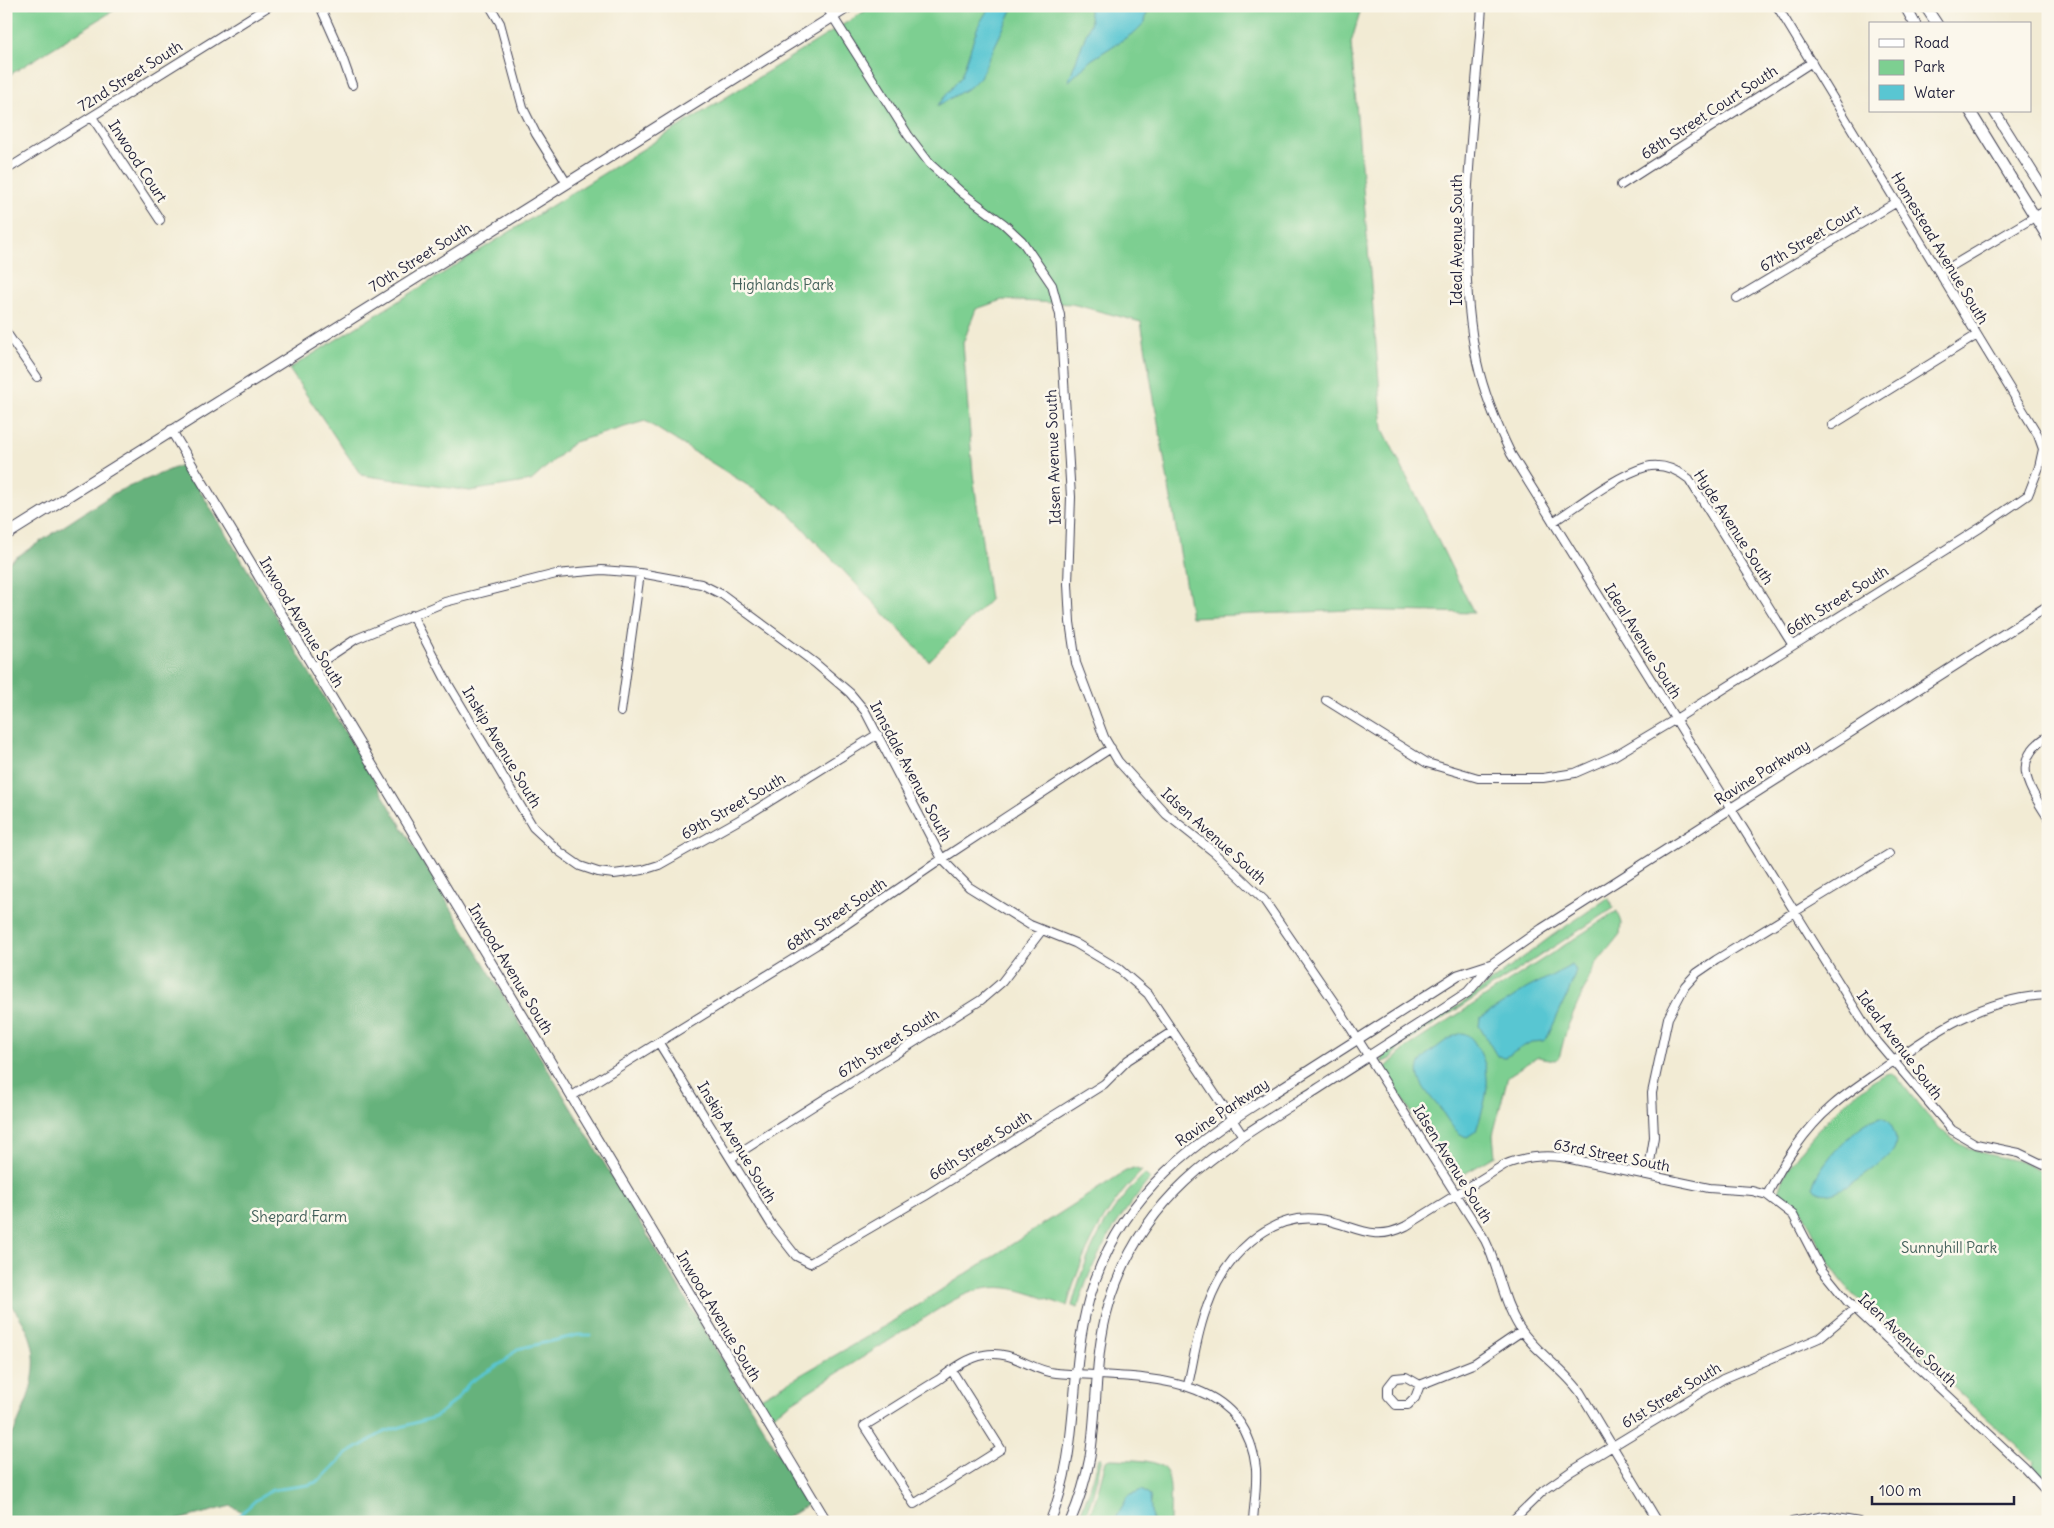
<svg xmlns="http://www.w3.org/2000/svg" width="2054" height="1528" font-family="Delius,sans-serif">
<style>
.green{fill:#7dcf91;stroke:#507866}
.forest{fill:#66b27b;stroke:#446a5b}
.water{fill:#59c6d2;stroke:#3e7486}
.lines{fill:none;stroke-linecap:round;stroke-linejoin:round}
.stream{stroke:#59c6d2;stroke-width:3}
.minor-casing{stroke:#414052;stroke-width:10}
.tertiary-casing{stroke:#414052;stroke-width:11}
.secondary-casing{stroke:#414052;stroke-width:12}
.minor{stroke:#fff;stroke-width:8}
.tertiary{stroke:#fff;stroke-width:9}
.secondary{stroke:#fff;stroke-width:10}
.labels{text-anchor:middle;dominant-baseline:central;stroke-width:5;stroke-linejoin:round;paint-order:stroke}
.street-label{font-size:15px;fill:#22223b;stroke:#fbf7ec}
.park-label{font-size:15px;fill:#425f59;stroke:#fbf7ec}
</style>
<rect width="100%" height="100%" fill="#fbf7ec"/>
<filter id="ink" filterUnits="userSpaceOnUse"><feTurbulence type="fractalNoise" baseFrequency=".02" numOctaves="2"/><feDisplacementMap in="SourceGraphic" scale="10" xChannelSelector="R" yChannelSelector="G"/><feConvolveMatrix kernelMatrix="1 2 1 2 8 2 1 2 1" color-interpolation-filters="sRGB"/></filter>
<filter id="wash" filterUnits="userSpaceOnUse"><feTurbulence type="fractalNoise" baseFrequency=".0096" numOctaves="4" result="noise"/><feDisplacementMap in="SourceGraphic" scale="20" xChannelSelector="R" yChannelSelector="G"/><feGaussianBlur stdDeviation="1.12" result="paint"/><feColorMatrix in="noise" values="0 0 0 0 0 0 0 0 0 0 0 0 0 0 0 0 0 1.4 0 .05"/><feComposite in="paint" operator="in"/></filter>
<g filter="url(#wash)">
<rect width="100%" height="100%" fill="#f2ebd4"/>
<path class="green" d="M6,6H121L6,77Z
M873,6H1362L1351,43L1383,429L1474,613L1350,610L1191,617L1141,322L1072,304L1002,300L976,309L963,343L973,474L990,600L929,661L784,508L645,421L574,442L531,481L470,491L361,475L289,369Z
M1608,898L1614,908L1403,1044L1390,1059L1381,1063L1385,1052L1464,1002L1553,935Z
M1617,911L1621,923L1620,934L1595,965L1567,1028L1559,1058L1555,1060L1538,1057L1508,1076L1493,1135L1495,1156L1454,1180L1384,1069L1406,1048Z
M1889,1073L1896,1076C1919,1104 1940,1139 1976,1151C2005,1160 2020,1157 2048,1176V1483L2033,1467L2034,1462L2015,1444L1873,1313L1866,1311L1865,1306C1847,1289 1832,1270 1821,1248C1812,1231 1806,1215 1794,1201L1789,1202L1779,1194C1774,1180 1820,1126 1832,1115C1845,1102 1872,1079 1889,1073Z
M1133,1168L1142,1171C1104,1208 1081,1255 1067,1306C1016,1289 995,1275 945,1305L770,1416L759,1399L879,1330L1124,1172Z
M1145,1174L1150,1179C1119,1216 1090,1261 1078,1308L1072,1306C1084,1257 1107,1209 1145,1174Z
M1099,1458H1102L1092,1497L1083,1522H1077L1090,1489Z
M1111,1459C1173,1461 1171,1462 1170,1522H1087L1096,1498L1106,1461Z"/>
<path class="forest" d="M184,464L809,1504L780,1522H244L243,1512L231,1506L170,1522H6C6,1507 3,1455 7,1445C9,1439 14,1433 16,1427C38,1378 46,1343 6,1300V564L116,492Z"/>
<path class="water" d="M990,6H1014L980,77L970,87L937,106L961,77L978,26Z
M1088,6H1144L1147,12L1145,22L1135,32L1091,60L1068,82L1091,21Z
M1572,965L1576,970L1569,991L1547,1038L1543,1041L1531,1042L1506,1057L1497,1056L1479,1026L1480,1018L1526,989Z
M1462,1033C1469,1034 1473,1040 1476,1045C1495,1076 1486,1099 1476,1131L1467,1137C1455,1134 1448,1120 1441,1110C1423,1087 1403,1069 1436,1048C1444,1042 1453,1035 1462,1033Z
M1882,1117C1893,1123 1900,1140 1893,1151C1881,1163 1825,1212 1813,1186C1816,1167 1862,1117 1882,1117Z
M1142,1490L1150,1496L1152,1522H1113L1129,1495Z"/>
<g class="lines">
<path class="stream" d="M232,1522L256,1500L272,1490L308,1485L319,1481L345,1455L384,1432L435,1417L456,1400L470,1382L505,1361L517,1349L578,1335H590"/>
</g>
</g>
<g filter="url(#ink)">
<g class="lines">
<g class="minor-casing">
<path id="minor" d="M320,6L340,51L352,85
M490,6L500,23L523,108L536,134L566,182
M826,6L908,135L930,164L961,192L1004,224L1022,241L1052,285L1060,315L1071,497L1068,584L1070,622L1076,663L1104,737L1118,761L1166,814L1214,852L1264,900L1336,1005L1485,1240C1499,1268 1502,1299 1519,1327C1535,1352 1562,1367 1580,1392L1658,1522
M1482,6C1475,121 1453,249 1477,362C1484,394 1497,425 1511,454L1870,1033L1952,1130L1976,1144L2019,1153L2048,1167
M92,117L160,220
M6,170L269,6
M1621,185L1812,62
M1940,273L2048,209
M1737,298L1897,202
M6,332L37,377
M1832,425L1977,335
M1553,522C1579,505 1617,475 1646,467C1662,463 1677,470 1689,479L1792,644
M412,615L447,682L533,827L560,852L580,866L598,872L614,874L643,870L659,865L746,816L878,734
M314,667L356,639L445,602L556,574L602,570L640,573L701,584L723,595L815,663L850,693L865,711L942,859L969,887L1030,925L1075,943L1119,969L1148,994L1243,1136
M1326,700L1427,763L1478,778H1543L1575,773L1614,756L1676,719L1980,528L2028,495L2039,467L2043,449L2038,435L1777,6
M621,712L640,573
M2048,736C2009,761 2029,787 2048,818
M659,1043L771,1224L796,1256L810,1263L925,1196L1104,1084L1128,1060L1173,1031
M572,1096L816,945L942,859L1111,748
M731,1158L981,1000L1002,982L1042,930
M1648,1175L1654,1137L1652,1093L1668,1018L1685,986L1697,973L1716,960L1889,854
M1767,1195L1793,1215L1821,1269L1847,1301L2024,1467L2048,1493
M952,1371L1001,1449L914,1504L864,1426C889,1411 913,1395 938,1380C952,1370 967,1358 984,1355C1013,1349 1030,1371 1056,1373C1130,1379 1245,1366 1256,1469C1257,1487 1254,1504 1253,1522
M1188,1385C1194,1359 1197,1332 1207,1307C1224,1258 1268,1209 1325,1220C1356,1226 1373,1243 1406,1226L1504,1165C1523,1157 1541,1155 1561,1157L1709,1188L1752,1191L1767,1195C1782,1164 1805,1129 1832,1106C1848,1092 1866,1080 1884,1068C1934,1031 1984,998 2048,995
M1420,1385L1415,1398L1408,1405H1396L1388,1396V1387L1395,1378L1406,1377L1420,1385L1475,1363L1522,1331
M1511,1522L1543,1491L1570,1472L1723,1379L1819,1338L1854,1309
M1792,1522L1825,1516L1859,1522"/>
</g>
<g class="tertiary-casing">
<path id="tertiary" d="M171,430L827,1522
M1050,1522C1081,1446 1068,1375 1089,1299C1123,1181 1209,1134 1305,1073C1356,1040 1407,1008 1458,975L1492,964
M1070,1522C1079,1501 1086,1479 1090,1457C1098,1406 1094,1354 1109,1304C1142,1193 1224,1147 1316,1090C1367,1057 1418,1025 1468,992L1492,964L1542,929L2048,606"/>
</g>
<g class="secondary-casing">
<path id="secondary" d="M1905,6L1915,24
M1925,6L1937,24
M1970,111L2048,238
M1994,111L2048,197
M6,535L850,6"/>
</g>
<use href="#minor" class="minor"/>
<use href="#tertiary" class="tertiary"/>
<use href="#secondary" class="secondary"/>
</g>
</g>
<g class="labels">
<g class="street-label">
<text transform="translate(130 76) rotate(-32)">72nd Street South</text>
<text transform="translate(1709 112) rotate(-33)">68th Street Court South</text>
<text transform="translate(138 161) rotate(57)">Inwood Court</text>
<text transform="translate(1810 238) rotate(-31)">67th Street Court</text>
<text transform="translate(1456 240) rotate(-90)">Ideal Avenue South</text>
<text transform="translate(1940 248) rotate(59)">Homestead Avenue South</text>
<text transform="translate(420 257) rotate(-32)">70th Street South</text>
<text transform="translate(1053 457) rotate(-92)">Idsen Avenue South</text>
<text transform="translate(1734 527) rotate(57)">Hyde Avenue South</text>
<text transform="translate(1837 600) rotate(-32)">66th Street South</text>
<text transform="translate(302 622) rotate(59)">Inwood Avenue South</text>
<text transform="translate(1643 641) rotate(58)">Ideal Avenue South</text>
<text transform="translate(502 747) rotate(59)">Inskip Avenue South</text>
<text transform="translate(911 771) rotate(62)">Innsdale Avenue South</text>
<text transform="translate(1762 772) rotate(-32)">Ravine Parkway</text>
<text transform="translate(733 806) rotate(-30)">69th Street South</text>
<text transform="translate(1214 836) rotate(42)">Idsen Avenue South</text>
<text transform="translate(836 914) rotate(-34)">68th Street South</text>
<text transform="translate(511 969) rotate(59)">Inwood Avenue South</text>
<text transform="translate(888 1043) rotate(-32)">67th Street South</text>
<text transform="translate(1900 1045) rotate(53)">Ideal Avenue South</text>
<text transform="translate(1222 1112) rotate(-34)">Ravine Parkway</text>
<text transform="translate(737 1142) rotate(59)">Inskip Avenue South</text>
<text transform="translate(980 1145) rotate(-32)">66th Street South</text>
<text transform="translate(1612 1155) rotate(11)">63rd Street South</text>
<text transform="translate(1453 1164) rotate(58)">Idsen Avenue South</text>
<text transform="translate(719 1316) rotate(59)">Inwood Avenue South</text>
<text transform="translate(1908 1340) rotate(43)">Iden Avenue South</text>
<text transform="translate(1671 1395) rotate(-31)">61st Street South</text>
</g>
<g class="park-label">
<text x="783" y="284">Highlands Park</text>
<text x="299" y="1216">Shepard Farm</text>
<text x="1949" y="1247">Sunnyhill Park</text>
</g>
</g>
<rect width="2054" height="1528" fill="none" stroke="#fbf7ec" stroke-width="25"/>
<rect x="1869" y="22" width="162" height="90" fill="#fbf7ec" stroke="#a4a2a5"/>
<rect x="1879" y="39" width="25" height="8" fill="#ffffff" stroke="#a4a2a5"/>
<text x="1914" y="48" font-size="15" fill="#22223b">Road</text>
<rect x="1879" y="60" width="25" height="15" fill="#7dcf91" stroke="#a4a2a5"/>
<text x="1914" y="72" font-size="15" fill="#22223b">Park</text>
<rect x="1879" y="85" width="25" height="15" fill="#59c6d2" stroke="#a4a2a5"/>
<text x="1914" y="98" font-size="15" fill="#22223b">Water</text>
<path d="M1872 1496v8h142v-8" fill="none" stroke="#22223b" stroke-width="2.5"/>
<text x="1879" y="1496" font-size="15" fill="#22223b" stroke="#fbf7ec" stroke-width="4" paint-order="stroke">100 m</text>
</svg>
